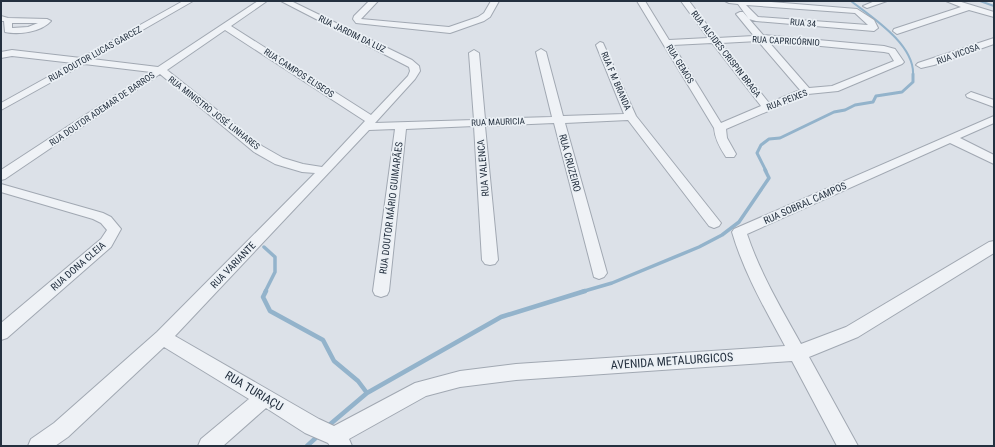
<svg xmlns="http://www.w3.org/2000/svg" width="995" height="447" font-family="'Roboto Condensed',sans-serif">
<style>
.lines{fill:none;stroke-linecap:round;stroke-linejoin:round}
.stream-far3{stroke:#93b3cb;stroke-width:2}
.stream-far2{stroke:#93b3cb;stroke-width:3}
.stream-far1{stroke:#93b3cb;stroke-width:3.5}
.stream{stroke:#93b3cb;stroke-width:4.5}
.minor-casing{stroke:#a1a8b2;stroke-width:2}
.minor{fill:#eff2f6;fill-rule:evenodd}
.labels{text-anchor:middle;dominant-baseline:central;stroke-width:3.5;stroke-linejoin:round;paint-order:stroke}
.far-street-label{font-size:9px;fill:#24303f;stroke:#ebf0f5}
.street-label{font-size:10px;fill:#24303f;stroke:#ebf0f5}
.near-street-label{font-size:12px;fill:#24303f;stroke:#ebf0f5}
</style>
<rect width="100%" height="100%" fill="#dce1e8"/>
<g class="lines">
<path class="stream-far3" d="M851,1C873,18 915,45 913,75
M980,1L994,6"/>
<path class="stream-far2" d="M766,171L757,153L761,145L769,139L780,138L834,112L845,110L855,105L873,102L876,96L902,92L913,82V74"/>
<path class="stream-far1" d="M264,247L275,257V272L265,292
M581,292L612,283L699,247L722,235L739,222L769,178L765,170"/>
<path class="stream" d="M266,291L263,297L270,311L323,340L334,361L358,381L367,393
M328,426L367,393L501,317L585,291
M307,446L319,435"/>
<g class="minor-casing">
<path id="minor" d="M183,1H193L92,59L158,67L258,1H267L231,26L371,115L408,76L410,71L409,67L281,1H291L412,60L419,66L420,71L415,79L375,123L474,120L469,53L474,50L479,53L485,119L552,117L536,52L541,49L546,52L563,116L624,114L596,45L600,42L603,43L636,116L721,223L719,226L714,228L709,226L628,120L565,123L607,273L604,277L599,279L594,277L554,123L485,126L498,260L495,264L490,265L485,264L482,260L474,126L406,129L389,291L387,295L381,297L375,295L373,291L395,129L369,130L175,336L319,419L334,426L415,383L460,371L516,364L785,346C765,309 744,273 732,232L734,229L994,116V123L960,138L994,155V164L950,143L747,234C760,273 781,308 801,344L846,327L989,242L994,241V253L858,337L809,357L858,446H837L792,361L516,380L460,387L426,396L349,439L352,446H330L328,443L305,433L266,408L223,446H198L201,439L249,399L164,347L68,437L55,446H28L31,439L54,423L157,332L315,173L302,172L275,164L254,152L160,74L5,179L1,180V170L151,72L84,64L1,110V103L73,63L12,56L1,58V52L12,50L81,58ZM225,30L365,121L322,167L303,164L283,158L262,146L167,70Z
M369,1H378L361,19L449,27L478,17L484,13L491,1H499L490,17L484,21L450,33L356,23L353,19L354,16Z
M637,1H645L669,40L708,38L681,1H689L717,38L754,36L736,14L740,12H743L763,35L884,46L895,49L904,62L902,64L838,91L808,94L726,129L727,138L736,154L734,157H726C720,148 715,139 714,128ZM758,41L800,90L769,103L721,43ZM768,41L884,52L889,53L894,61L832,86L809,88ZM712,43L761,106L721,123L673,45Z
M725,1H759L857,9L874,20L878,28L874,31L756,21L749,19L738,4L729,3ZM746,5L855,13L868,25L758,17Z
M875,1H887L867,8L863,6Z
M946,1H958L994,12V17L969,10L897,34L893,31L894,29L961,7Z
M1,16L8,18L47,19L51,21C41,32 19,35 5,32L4,21H1ZM12,23H38L28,27L12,28Z
M994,38V44L934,65L921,68L916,65L918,63Z
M971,92L994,100V107L967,97L966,95Z
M1,184L103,213L111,217L121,229L111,247L7,338L1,340V323L101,239L107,230L101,223L93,219L1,192Z"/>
</g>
<use href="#minor" class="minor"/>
</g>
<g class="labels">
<g class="far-street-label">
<text transform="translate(803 23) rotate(5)">RUA 34</text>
<text transform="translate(352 34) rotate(26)">RUA JARDIM DA LUZ</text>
<text transform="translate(786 41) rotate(3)">RUA CAPRICÓRNIO</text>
<text transform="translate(95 54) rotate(-29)">RUA DOUTOR LUCAS GARCEZ</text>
<text transform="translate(726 54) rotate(52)">RUA ALCIDES CRISPIN BRAGA</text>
<text transform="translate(958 54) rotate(-20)">RUA VICOSA</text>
<text transform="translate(680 64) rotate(58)">RUA GEMOS</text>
<text transform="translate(299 73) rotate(33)">RUA CAMPOS ELISEOS</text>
<text transform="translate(616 81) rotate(67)">RUA F M BRANDA</text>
<text transform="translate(787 100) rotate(-21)">RUA PEIXES</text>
<text transform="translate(102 109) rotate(-34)">RUA DOUTOR ADEMAR DE BARROS</text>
<text transform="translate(214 113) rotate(38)">RUA MINISTRO JOSÉ LINHARES</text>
<text transform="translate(498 122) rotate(-2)">RUA MAURICIA</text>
</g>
<g class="street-label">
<text transform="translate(570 163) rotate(75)">RUA CRUZEIRO</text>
<text transform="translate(483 168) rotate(-95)">RUA VALENCA</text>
<text transform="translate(805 203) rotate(-24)">RUA SOBRAL CAMPOS</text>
<text transform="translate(391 208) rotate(-83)">RUA DOUTOR MÁRIO GUIMARÃES</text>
<text transform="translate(233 265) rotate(-46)">RUA VARIANTE</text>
<text transform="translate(78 266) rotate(-41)">RUA DONA CLEIA</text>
</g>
<g class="near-street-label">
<text transform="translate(672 361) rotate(-4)">AVENIDA METALURGICOS</text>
<text transform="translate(254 391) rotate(31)">RUA TURIAÇU</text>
</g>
</g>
<rect width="995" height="447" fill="none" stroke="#24303f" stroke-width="4"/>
</svg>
